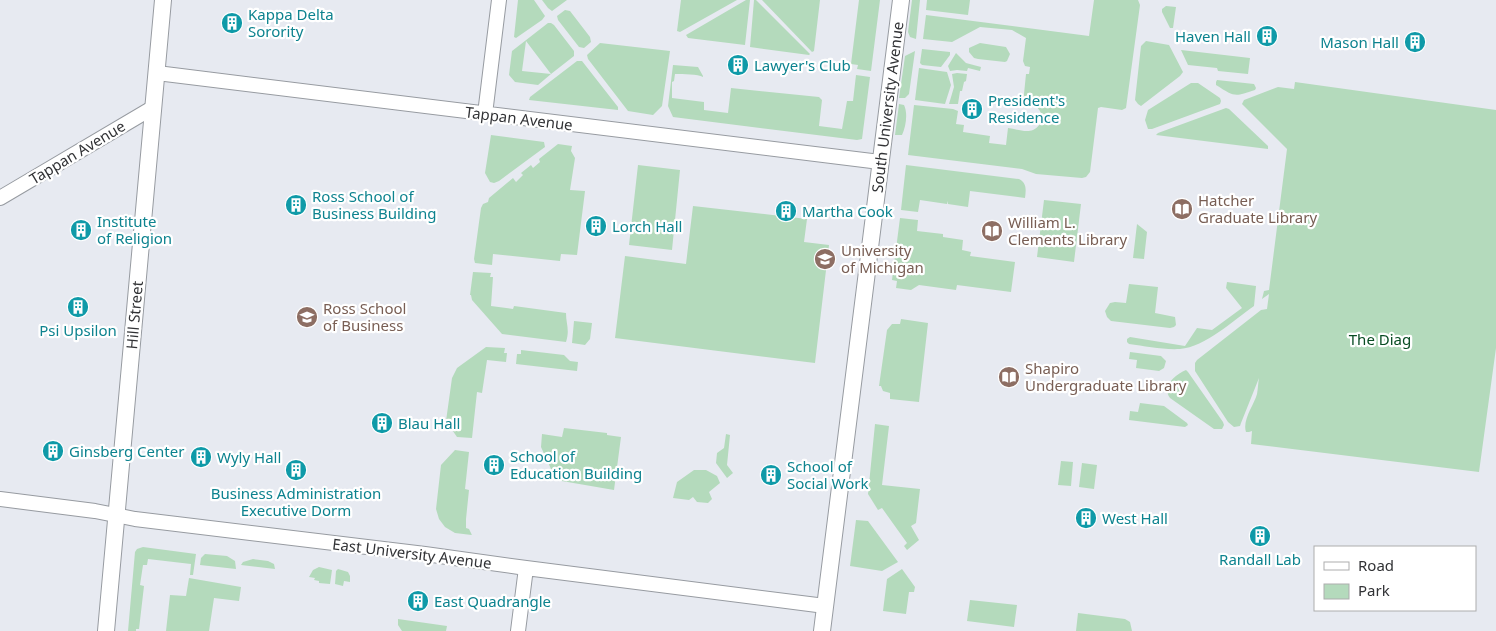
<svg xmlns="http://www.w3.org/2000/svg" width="1496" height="631" font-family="'Noto Sans',sans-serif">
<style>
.green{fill:#b4dabc}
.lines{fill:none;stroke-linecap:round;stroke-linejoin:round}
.minor-casing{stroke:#979ba1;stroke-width:16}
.tertiary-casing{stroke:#979ba1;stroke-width:18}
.minor{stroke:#fff;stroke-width:14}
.tertiary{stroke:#fff;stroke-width:16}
.labels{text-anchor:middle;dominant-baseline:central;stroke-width:4.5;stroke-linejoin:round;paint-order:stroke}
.culture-label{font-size:15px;fill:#0d838f;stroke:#fff;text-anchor:start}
.street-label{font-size:15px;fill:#313235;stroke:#fff}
.education-label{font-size:15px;fill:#785e54;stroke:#fff;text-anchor:start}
.park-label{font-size:15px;fill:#084c23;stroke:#fff}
</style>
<rect width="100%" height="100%" fill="#e7eaf1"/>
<path class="green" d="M518,0H534L545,16L542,20L516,38L514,37Z
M542,0H567L552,11L548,8Z
M681,0H737L680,32L677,31Z
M746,0H750L745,45L688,38L686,35Z
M754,0H756L810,54L809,55L750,47Z
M762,0H820L814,51L812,52Z
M859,0H880L871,71L857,69L858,65L851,64Z
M912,0H920L916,39L910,37L908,32Z
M927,0H970L968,15L926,10Z
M1094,0H1138L1140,5L1126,108L1122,110L1101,107L1098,108L1090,172L1086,177L1082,178L1036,174L1022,169L908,155L914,105L953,109L958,111L956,124L964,125L963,132L990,136L989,143L1006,145L1008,128C1016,129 1026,133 1033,130C1043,126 1045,112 1035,106C1032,104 1027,104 1023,104L1026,74H1029L1030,67L1025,66L1023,61L1026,38L1012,30L980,27L952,42L923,39L926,15L1089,36Z
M1166,6L1176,7L1173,28H1170L1162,12V9Z
M565,10L570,11L590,37L591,42L584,48L579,47L558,20L557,16Z
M548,23H551L554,25L574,51V56L551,74L526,41L522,71L551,74L538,85L515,82L509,75L512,51Z
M1146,41L1169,45L1183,72L1180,76L1141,106L1138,104L1135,100L1141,46Z
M600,43L670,51L662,106L653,115L628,111L588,59L587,55Z
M980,43L1006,47L1010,54L1007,61L1005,62L978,59L974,58L969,52V48Z
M922,49L950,52V55L941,67L922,65L920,63Z
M1181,50L1250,58L1248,74L1218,71L1217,68L1188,65Z
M915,51L909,94L905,98H899L905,56Z
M956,53L966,63L981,67L980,71L968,68L967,71L957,70L950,71L948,66Z
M577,61H582L618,107V110L529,100L530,97Z
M673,65L698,67L703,76V77C698,74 683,74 675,74L674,81L672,82V98L704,102V110L728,113L731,88L819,97L822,100L819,126L842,129L847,101H853L856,75L870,77L862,139L857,140L673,117L668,106Z
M919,68L947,72L951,85L945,104L915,100Z
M957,73L967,74L966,81L964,82L962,91H960L958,104H949L954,87L952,74Z
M1217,80L1254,84L1256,88L1255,90C1234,97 1235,97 1216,85V82Z
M1295,82L1496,110V348L1479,472L1251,444L1252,431L1249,432H1246C1242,420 1254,405 1257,394C1258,389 1258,383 1259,378L1241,423L1240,426L1234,427L1228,422L1195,371V363L1197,360L1261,310L1267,309L1269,294L1262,299L1264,291L1269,290L1287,149L1242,104L1244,100L1278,87L1294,89Z
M1191,83H1198L1220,98L1221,101L1220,104L1152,129H1148L1145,120L1148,110Z
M899,104L904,105C908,113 906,127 902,135H895Z
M1226,108L1229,109L1268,146V149L1156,135L1158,133Z
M491,135L544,142L545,147L499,181L494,183L490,182L485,173Z
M558,144L572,146L571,151L575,158L570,190L585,191L577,255L561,254L560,261L493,254L492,265L475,263L474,259L481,208L483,204L488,202L489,198L513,178L516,182L523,175L521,173L531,165L533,168L540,162L539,159Z
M638,165L680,170L672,250L629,245Z
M906,165L1019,179C1027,183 1026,190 1025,198L970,191L968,207L948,204L947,201V204L920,200L918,212L901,210Z
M1044,200L1081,204L1074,262L1037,257Z
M693,206L807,219L804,242L829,245L815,363L615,338L625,256L686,264Z
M900,218L918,220L917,231L943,234V237L963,240L962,250L971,252L970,256L1015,262L1011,292L957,285L956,290L919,285L911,290L896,288L897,281L892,280Z
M1137,224L1147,232L1144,259L1133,258Z
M473,272L491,273L490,277H493L491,306L513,309L514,306L566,313C566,324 570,330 566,342L502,334L472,300L471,295H470Z
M1227,282L1256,286L1254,306C1234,320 1205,347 1180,349C1163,350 1145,346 1129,344L1127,342V339L1130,337L1185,346L1197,328L1212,330L1242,308L1226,288Z
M1129,284L1158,287L1155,313L1175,317L1176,325L1174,327L1170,328L1111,321L1107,317L1105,311L1110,303L1115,302L1126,303Z
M901,319L928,323L919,402L890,399V393L883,391L881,386H879L887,330L892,324H900Z
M574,321L592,323L590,339L585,345L572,343Z
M486,347L505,348L504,353H507L506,362L487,360L482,393L477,392L472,438L457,437L446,421L452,378L457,368Z
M521,350L564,355L570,361L578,362L577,371L516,364L517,354H521Z
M1130,352L1161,356L1166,361L1164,368L1159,371L1136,368L1137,360L1129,359Z
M1186,370L1188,372L1223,422L1224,425L1222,429H1214L1170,398C1161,386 1175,375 1186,370Z
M1140,403L1164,406L1187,423L1188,425L1185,427L1129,420L1130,411L1138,412Z
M875,424L889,426L882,485L920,489L916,523L911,526L919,540L907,550L904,546L907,543L882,508L878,510L868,494Z
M564,428L607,433V435L621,437L614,490L556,480L541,447L542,434L562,437Z
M726,434L730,435L727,465L733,473L727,478L716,463L717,453L724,448Z
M455,450L469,452L465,489L469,490L466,519V528L469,529L472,535L455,533L445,527L439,519L436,509L441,465Z
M1061,461L1073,462L1071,486L1058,485Z
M1082,463L1097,465L1094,489L1079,487Z
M694,470H706L717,476L720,483L709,492L712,499L708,503L697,502L693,497L689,500L673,498L677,482Z
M856,520L868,521L898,562L882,571L850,566Z
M143,547L196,554L193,575H190L191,564L148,559L147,565H143L140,585L144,586L139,629H136V631H128L135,552L137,549Z
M205,554L227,556L235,561L236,569L200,565L201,558Z
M253,559L268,561L274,564L275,569L241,565L243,562Z
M319,567L332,570L330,584L319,583V581L314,580L315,578L309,577L313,570Z
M338,569L348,572L350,576V582L344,581L343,586L335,584L336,571Z
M902,569L915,587L914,592H909L906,614L883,611L887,579Z
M189,578L241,587L239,601L214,598L209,631H166L170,595L186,596Z
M970,600L1017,605L1014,627L967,621Z
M1078,613L1125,619L1130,622L1132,631H1076Z
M398,619L447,626L446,631H402L398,625Z"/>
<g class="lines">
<g class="minor-casing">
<path id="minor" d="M157,73L880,162
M485,114L499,0
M0,198L154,107
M0,499L95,511L135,519L425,554L526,568L825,606
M518,631L526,568"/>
</g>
<g class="tertiary-casing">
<path id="tertiary" d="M106,631L163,0
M822,631L901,0"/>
</g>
<use href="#minor" class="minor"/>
<use href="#tertiary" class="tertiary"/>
</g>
<defs>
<g id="building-disc" transform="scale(1.125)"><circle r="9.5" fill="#0f9aa8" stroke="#fff"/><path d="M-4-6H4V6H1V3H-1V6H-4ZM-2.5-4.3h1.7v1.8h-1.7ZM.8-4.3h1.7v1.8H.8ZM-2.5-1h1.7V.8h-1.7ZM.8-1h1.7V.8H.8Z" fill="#fff"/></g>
<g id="library-disc" transform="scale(1.125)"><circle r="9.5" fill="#8d6e63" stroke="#fff"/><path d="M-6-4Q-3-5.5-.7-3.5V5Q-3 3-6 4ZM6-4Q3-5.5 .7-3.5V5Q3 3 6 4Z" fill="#fff"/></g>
<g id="university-disc" transform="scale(1.125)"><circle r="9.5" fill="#8d6e63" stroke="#fff"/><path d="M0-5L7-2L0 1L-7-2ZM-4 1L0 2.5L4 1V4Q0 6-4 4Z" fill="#fff"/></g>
</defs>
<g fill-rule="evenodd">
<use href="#building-disc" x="232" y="23"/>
<use href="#building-disc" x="1267" y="36"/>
<use href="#building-disc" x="1415" y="42"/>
<use href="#building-disc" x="738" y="65"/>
<use href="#building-disc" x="972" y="109"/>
<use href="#building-disc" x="296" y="205"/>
<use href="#library-disc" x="1182" y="209"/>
<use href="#building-disc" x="786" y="211"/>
<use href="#building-disc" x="596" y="226"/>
<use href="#building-disc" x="81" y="230"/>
<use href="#library-disc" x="992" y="231"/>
<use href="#university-disc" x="825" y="259"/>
<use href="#building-disc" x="78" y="307"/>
<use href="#university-disc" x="307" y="317"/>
<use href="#library-disc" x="1009" y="377"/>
<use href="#building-disc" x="382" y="423"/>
<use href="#building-disc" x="53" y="451"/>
<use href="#building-disc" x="201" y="457"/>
<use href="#building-disc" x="494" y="465"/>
<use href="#building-disc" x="296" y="470"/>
<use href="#building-disc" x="771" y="475"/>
<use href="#building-disc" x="1086" y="518"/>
<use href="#building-disc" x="1260" y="536"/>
<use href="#building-disc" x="418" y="601"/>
</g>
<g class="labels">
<g class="culture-label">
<text x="248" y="14">Kappa Delta<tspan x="248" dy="17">Sorority</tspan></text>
<text x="1251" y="36" text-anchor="end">Haven Hall</text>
<text x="1399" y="42" text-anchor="end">Mason Hall</text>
<text x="754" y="65">Lawyer's Club</text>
<text x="988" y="100">President's<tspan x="988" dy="17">Residence</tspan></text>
<text x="312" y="196">Ross School of<tspan x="312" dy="17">Business Building</tspan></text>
<text x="802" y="211">Martha Cook</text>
<text x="97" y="221">Institute<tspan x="97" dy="17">of Religion</tspan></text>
<text x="612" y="226">Lorch Hall</text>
<text x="78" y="330" text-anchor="middle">Psi Upsilon</text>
<text x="398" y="423">Blau Hall</text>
<text x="69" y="451">Ginsberg Center</text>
<text x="510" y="456">School of<tspan x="510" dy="17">Education Building</tspan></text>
<text x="217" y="457">Wyly Hall</text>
<text x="787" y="466">School of<tspan x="787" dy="17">Social Work</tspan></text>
<text x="296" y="493" text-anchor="middle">Business Administration<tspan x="296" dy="17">Executive Dorm</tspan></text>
<text x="1102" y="518">West Hall</text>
<text x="1260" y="559" text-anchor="middle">Randall Lab</text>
<text x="434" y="601">East Quadrangle</text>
</g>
<g class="street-label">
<text transform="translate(887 107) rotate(-83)">South University Avenue</text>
<text transform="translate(519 118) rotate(7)">Tappan Avenue</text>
<text transform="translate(77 152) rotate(-31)">Tappan Avenue</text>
<text transform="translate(134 315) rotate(-85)">Hill Street</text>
<text transform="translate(412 553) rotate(7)">East University Avenue</text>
</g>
<g class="education-label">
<text x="1198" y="200">Hatcher<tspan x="1198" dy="17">Graduate Library</tspan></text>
<text x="1008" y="222">William L.<tspan x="1008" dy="17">Clements Library</tspan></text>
<text x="841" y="250">University<tspan x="841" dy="17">of Michigan</tspan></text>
<text x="323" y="308">Ross School<tspan x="323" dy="17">of Business</tspan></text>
<text x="1025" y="368">Shapiro<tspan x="1025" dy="17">Undergraduate Library</tspan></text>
</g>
<g class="park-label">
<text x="1380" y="339">The Diag</text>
</g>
</g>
<rect x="1314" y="546" width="162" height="65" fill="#ffffff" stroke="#adadae"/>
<rect x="1324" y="562" width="25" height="8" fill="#ffffff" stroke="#adadae"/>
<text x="1358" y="571" font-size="15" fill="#313235">Road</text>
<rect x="1324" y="584" width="25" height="15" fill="#b4dabc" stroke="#adadae"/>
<text x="1358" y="596" font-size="15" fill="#313235">Park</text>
</svg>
